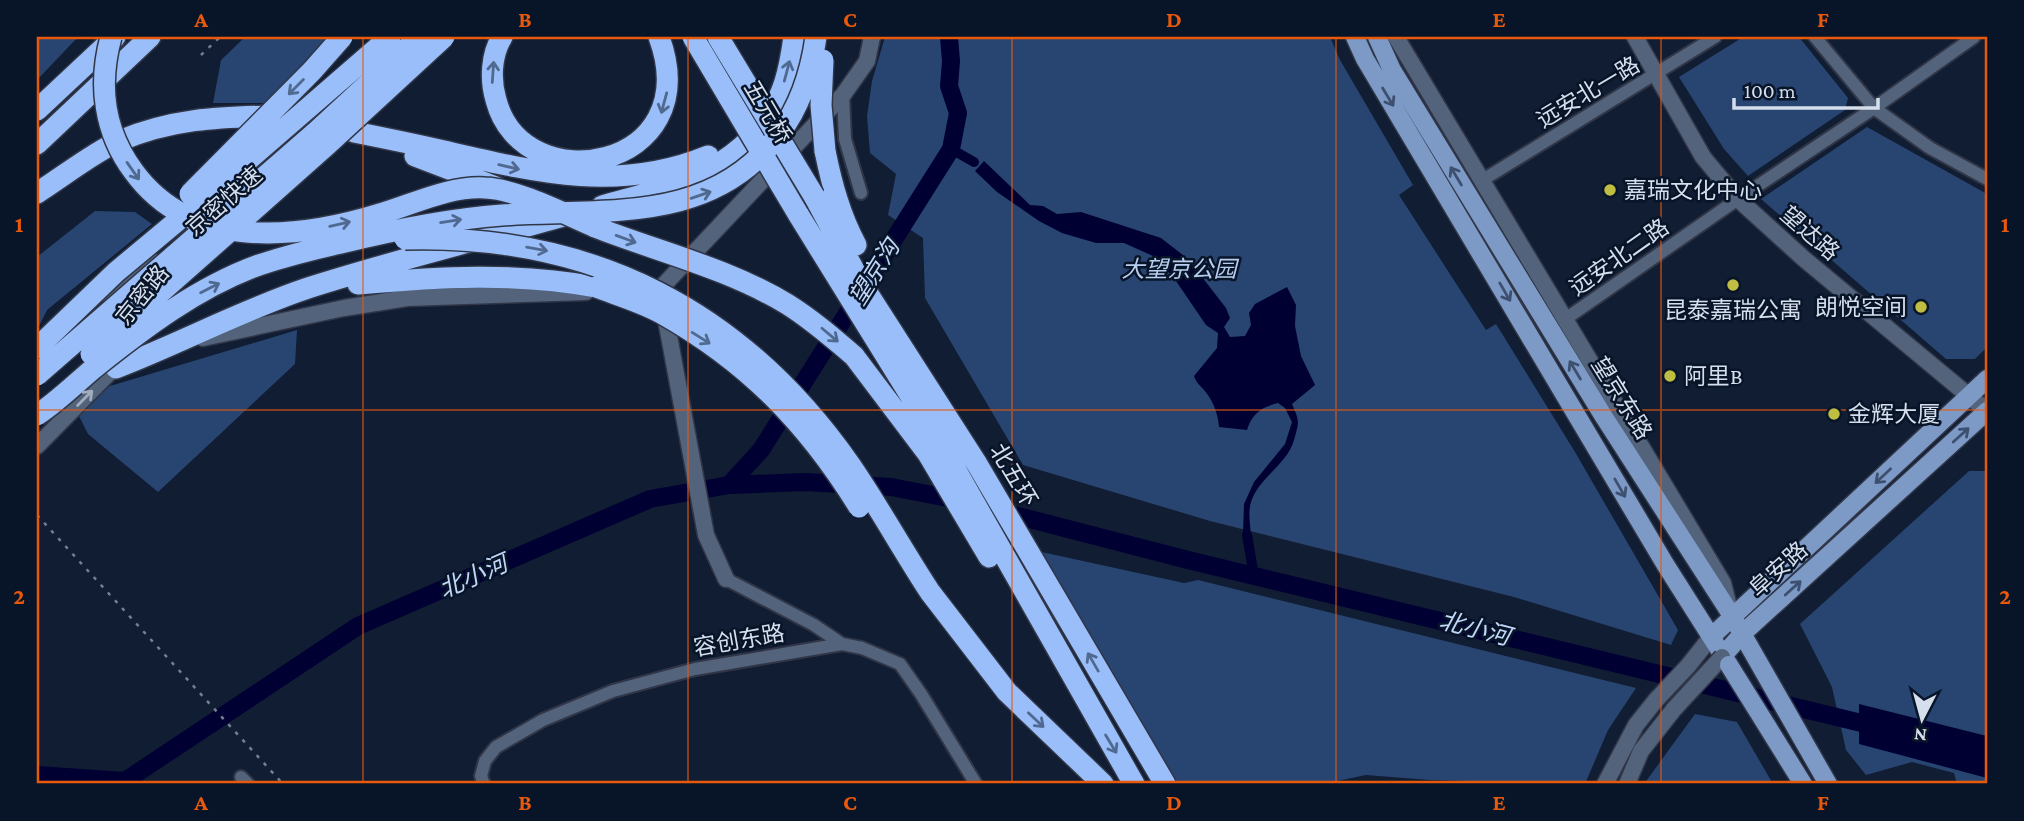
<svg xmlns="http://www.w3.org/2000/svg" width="2024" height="821" font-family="'Crimson Pro','Noto Sans SC',serif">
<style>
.green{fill:#284572}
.water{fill:#003}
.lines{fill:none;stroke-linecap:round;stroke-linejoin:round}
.canal{stroke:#003;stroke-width:10}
.river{stroke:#003;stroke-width:18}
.street-casing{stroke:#303647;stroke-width:16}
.secondary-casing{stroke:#303647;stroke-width:19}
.primary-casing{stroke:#303647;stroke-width:21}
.highway-casing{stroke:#303647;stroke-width:24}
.street{stroke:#53637b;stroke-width:12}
.secondary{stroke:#53637b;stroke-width:16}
.primary{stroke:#7d9ac7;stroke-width:18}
.highway{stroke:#99bef9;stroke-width:21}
.rail{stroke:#747f91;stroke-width:2.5;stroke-dasharray:3.5 7;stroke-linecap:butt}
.secondary-bridge-casing{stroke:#303647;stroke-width:19;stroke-linecap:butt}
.primary-bridge-casing{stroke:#303647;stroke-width:21;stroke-linecap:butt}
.highway-bridge-casing{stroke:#303647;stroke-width:24;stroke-linecap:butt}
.secondary-bridge{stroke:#53637b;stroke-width:16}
.primary-bridge{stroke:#7d9ac7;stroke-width:18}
.highway-bridge{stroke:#99bef9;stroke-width:21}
.oneway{stroke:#506990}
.oneway2{stroke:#3d5070}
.oneway3{stroke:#a1adbf}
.grid{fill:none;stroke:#e8590c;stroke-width:2;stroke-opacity:0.55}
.poi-dot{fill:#bfbe42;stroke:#081428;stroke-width:2.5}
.labels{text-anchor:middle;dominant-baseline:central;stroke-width:5;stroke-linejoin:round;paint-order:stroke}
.street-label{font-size:23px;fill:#d5deec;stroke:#081428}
.poi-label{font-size:23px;fill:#d5deec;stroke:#081428;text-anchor:start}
.park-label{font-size:23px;font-style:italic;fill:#b7cdef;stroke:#081428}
.water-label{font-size:24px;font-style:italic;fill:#c1d7f9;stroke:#081428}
.neatline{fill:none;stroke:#e8590c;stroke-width:2.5}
.grid-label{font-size:23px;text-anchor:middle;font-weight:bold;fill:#e8590c}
</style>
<rect width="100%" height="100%" fill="#101d32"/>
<path class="green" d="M37,37H78L37,80Z
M245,37H329L284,103H213L221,60Z
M885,37H1330L1340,60L1413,185L1399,195L1486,330L1496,324L1575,452L1678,630L1671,645L1514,597L1210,521L1023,465L925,298L923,238L888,215L896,174L870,153L867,116L872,81Z
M1743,37H1799L1848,98L1845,110L1748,176L1724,149L1679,77Z
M1867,127L1987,194V347L1975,359H1946L1761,199Z
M95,211L135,212L152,224L47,310L37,330V257Z
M297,330L295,364L158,492L88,434L70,398Z
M1969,471H1987V784H1957L1954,773L1912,762L1866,775L1846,750L1832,687L1800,624Z
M1037,551L1184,583L1198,580L1636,688L1608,730L1585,784L1430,780L1366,775L1323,784H1178Z
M1695,714L1737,722L1773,784H1644Z"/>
<path class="water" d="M984,161L1030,205L1043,206L1057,214L1081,212L1161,238L1188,259L1226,308L1230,318L1224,327L1230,337L1245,336L1251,325L1249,313L1255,304L1287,287L1296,305L1295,326L1301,356L1315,385L1292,404C1300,422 1299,422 1294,440C1287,465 1259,477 1251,502C1248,511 1250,525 1251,535L1243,534L1244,504L1254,482L1285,444L1292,422L1285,408L1278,403C1262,407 1252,413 1247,430L1219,427C1218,414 1213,400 1204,390C1199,384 1197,384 1194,376L1217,348L1218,333L1206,325L1174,278L1153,256L1124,243H1096L1062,233L1039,221L997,192L975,171Z
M1859,704L1987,736V778L1859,744Z"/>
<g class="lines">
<path class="canal" d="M951,149L974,162
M1247,535L1254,576"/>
<path class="river" d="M729,485L761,450L951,149L958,113L949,86L951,61L949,37
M968,503L1188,560L1882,728
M37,775L125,781L358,626L650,499L729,485L805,482L891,487L948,498"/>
<g class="street-casing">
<path id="street" d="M1815,37L1874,108L1930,148L1987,179
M843,95L845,139L861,193
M1481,181L1715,37
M1564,320L1738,199L1874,108L1974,37
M726,579L814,625L842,644
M241,777L248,784
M484,784L481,776L485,761L496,747L543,720L613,691L695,669L842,644L862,648L900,664L921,694L976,784"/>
</g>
<g class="secondary-casing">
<path id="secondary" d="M1396,37L1723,583L1729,607
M1635,37L1703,157L1738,199L1803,258L1987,411
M646,289H660L843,95L867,61L872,37
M102,294L154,262
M664,309L706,535L726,579
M203,338L344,308L407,298L586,292
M37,446L121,361
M1688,666L1711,637
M1605,784L1636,725L1656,700
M1627,784L1641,751L1674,709"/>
</g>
<g class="primary-casing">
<path id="primary" d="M1355,37L1365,59L1665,564L1729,665
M1377,37L1392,70L1604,417L1732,616L1828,784
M1711,637L1987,379
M1722,657L1742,634L1987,411
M1767,726L1803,784"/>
</g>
<g class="highway-casing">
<path id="highway" d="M502,37C491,55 490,80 496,100C523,203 708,171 659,37
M37,110L115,37
M761,121C784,103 790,65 794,37
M354,132C384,138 414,144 444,151C535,172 618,193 708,156
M37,144L150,37
M825,151C832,185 840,215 856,245
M415,156L496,187
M37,193C61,178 94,152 119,141C171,119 217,117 272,116
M814,196L861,283L977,464L1165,784
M602,206C670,187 729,175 772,113
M798,214L949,458L1134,784
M358,284C438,277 516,272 596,287
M854,356L928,454L989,557
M116,368C181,343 242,310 308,288C392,261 479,240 564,216
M930,592L1007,692L1103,784"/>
</g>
<use href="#street" class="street"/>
<use href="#secondary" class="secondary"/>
<use href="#primary" class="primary"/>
<use href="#highway" class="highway"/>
<path class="rail" d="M201,55L220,37
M37,515L283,784"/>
<g class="secondary-bridge-casing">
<path id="secondary-bridge" d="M1656,700L1688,666
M1674,709L1722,657"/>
</g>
<g class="primary-bridge-casing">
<path id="primary-bridge" d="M1729,665L1767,726"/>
</g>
<g class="highway-bridge-casing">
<path id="highway-bridge" d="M111,37C98,85 104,132 134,172C193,252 299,239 383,213C416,203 450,186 485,188C517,189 565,214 595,227C659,252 727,268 787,304C811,319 832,337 854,356
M693,37L798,214
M718,37L814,196
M823,60L821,105L825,151
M190,194L312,71L342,37
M405,239C594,234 743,311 851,466C879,507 903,551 930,592
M596,287C617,295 641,302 661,313C748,362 807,423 859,507
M37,348L116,272L194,207L390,37
M91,354L327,145L444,37
M37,375L316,132L419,37
M37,415C57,402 75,384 94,368C144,328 198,287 259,265C286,256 314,249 341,243C394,230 448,219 502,215C602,208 712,226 779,134C801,105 811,73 816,37"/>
</g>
<use href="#secondary-bridge" class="secondary-bridge"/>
<use href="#primary-bridge" class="primary-bridge"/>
<use href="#highway-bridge" class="highway-bridge"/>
</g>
<defs><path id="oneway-shaft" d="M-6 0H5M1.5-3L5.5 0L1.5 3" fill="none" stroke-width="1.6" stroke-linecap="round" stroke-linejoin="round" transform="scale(1.75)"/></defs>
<g class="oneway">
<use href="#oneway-shaft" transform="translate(787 71) rotate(-75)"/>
<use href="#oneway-shaft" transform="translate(493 72) rotate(-86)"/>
<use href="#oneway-shaft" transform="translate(296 87) rotate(135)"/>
<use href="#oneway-shaft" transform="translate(664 103) rotate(105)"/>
<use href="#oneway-shaft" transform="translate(509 167) rotate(13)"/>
<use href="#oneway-shaft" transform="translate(133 171) rotate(55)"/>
<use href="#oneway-shaft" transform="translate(701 195) rotate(-19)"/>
<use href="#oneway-shaft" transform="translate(451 221) rotate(-9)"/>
<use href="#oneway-shaft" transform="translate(340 224) rotate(-13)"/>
<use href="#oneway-shaft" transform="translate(626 239) rotate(20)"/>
<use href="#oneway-shaft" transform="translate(537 249) rotate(10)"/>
<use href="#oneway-shaft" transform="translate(210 288) rotate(-27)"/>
<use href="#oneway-shaft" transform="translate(830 335) rotate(40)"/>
<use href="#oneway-shaft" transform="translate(701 338) rotate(32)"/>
<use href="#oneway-shaft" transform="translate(1093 662) rotate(-120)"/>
<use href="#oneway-shaft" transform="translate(1036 720) rotate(43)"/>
<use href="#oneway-shaft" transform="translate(1111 744) rotate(59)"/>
</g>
<g class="oneway2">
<use href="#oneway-shaft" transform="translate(1388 97) rotate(59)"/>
<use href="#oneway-shaft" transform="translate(1456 176) rotate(-121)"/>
<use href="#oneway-shaft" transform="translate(1505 292) rotate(60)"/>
<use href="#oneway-shaft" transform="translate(1575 370) rotate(-121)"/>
<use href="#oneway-shaft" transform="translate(1961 435) rotate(-42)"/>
<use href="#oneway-shaft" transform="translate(1883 476) rotate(137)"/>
<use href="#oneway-shaft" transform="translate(1620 488) rotate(60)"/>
<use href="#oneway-shaft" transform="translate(1793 588) rotate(-42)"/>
</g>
<use class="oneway3" href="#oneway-shaft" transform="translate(85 398) rotate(-45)"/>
<path class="grid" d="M363,37V784M688,37V784M1012,37V784M1336,37V784M1661,37V784M37,410H1987"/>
<g class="poi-dot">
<circle cx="1610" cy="190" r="7"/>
<circle cx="1733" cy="285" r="7"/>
<circle cx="1921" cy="307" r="7"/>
<circle cx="1670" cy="376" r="7"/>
<circle cx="1834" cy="414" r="7"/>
</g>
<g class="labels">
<g class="street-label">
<text transform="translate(1588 92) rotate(-31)">远安北一路</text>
<text transform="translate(768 112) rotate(59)">五元桥</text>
<text transform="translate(224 201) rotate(-41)">京密快速</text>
<text transform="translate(1810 233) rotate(41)">望达路</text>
<text transform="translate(1619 257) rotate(-35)">远安北二路</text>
<text transform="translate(142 295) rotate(-51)">京密路</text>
<text transform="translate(1622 398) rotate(58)">望京东路</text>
<text transform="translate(1014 475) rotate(59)">北五环</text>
<text transform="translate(1778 569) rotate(-42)">阜安路</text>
<text transform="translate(739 640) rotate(-10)">容创东路</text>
</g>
<g class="poi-label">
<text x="1624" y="190">嘉瑞文化中心</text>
<text x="1907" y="307" text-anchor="end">朗悦空间</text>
<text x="1733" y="310" text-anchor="middle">昆泰嘉瑞公寓</text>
<text x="1684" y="376">阿里B</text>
<text x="1848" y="414">金辉大厦</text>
</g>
<g class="park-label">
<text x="1179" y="269">大望京公园</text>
</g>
<g class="water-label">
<text transform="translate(874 272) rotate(-58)">望京沟</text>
<text transform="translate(473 576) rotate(-24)">北小河</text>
<text transform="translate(1475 628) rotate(14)">北小河</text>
</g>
</g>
<rect width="2024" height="821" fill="none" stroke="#081428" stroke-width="77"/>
<g transform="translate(1922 719) rotate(186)" stroke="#081428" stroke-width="5" paint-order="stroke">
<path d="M0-5L12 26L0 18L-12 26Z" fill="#d5deec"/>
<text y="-10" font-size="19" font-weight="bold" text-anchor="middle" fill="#d5deec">N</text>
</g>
<path d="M1734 98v10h144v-10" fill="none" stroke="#d5deec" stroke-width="3.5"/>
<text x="1744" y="98" font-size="21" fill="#d5deec" stroke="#081428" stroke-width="5" paint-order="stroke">100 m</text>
<rect x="38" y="38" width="1948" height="744" class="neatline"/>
<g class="grid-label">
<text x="201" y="27">A</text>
<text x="525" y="27">B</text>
<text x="850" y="27">C</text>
<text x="1174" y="27">D</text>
<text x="1499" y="27">E</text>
<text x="1823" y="27">F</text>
<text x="19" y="232">1</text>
<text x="2005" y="232">1</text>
<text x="19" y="604">2</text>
<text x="2005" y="604">2</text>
<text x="201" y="810">A</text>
<text x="525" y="810">B</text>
<text x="850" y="810">C</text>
<text x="1174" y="810">D</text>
<text x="1499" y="810">E</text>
<text x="1823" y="810">F</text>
</g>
</svg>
